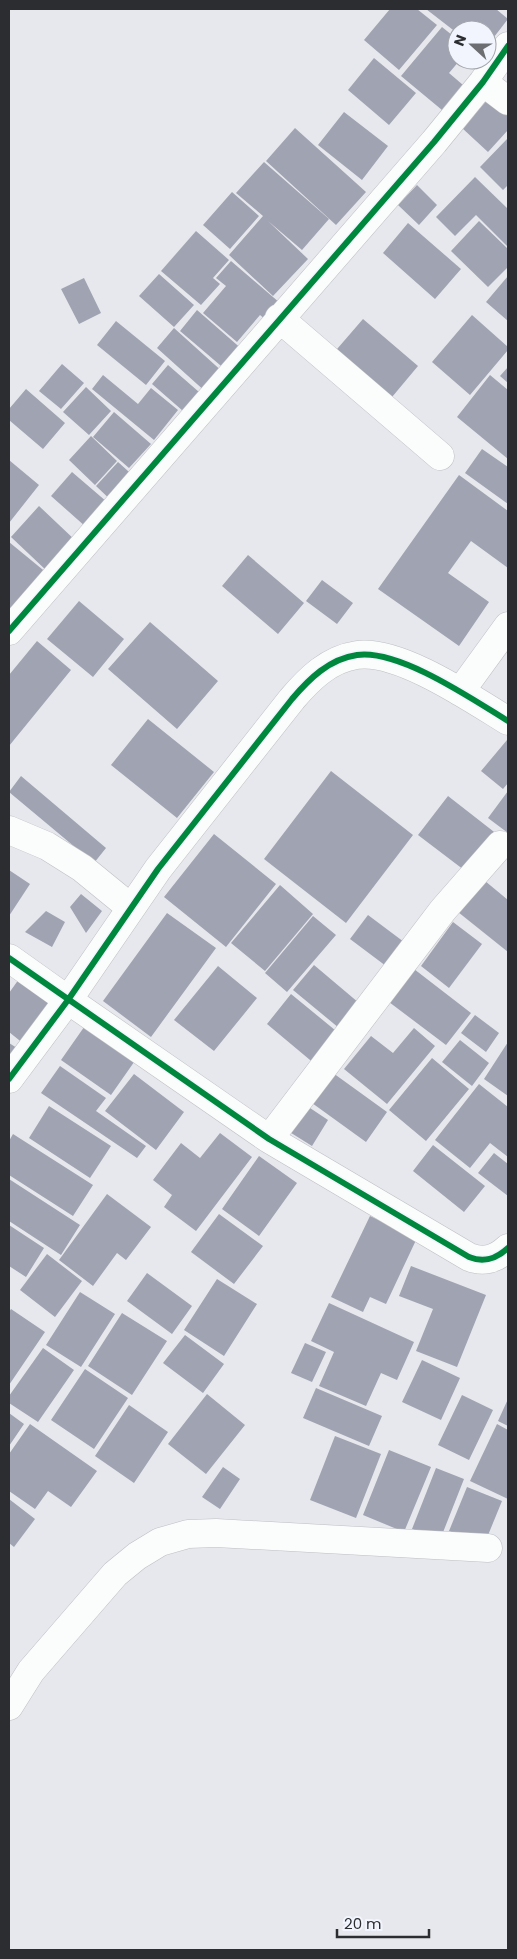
<svg xmlns="http://www.w3.org/2000/svg" width="517" height="1959" font-family="Poppins,sans-serif">
<style>
.building{fill:#a0a3b1}
.lines{fill:none;stroke-linecap:round;stroke-linejoin:round}
.minor-casing{stroke:#bebfc2;stroke-width:29}
.tertiary-casing{stroke:#bebfc2;stroke-width:29}
.minor{stroke:#fbfcfc;stroke-width:28}
.tertiary{stroke:#fbfcfc;stroke-width:28}
.cycleway-casing{stroke:#f2f5fd;stroke-width:9}
.cycleway{stroke:#00873e;stroke-width:6}
</style>
<rect width="100%" height="100%" fill="#e7e8ed"/>
<path class="building" d="M390,9H417L437,25L399,70L364,40Z
M426,9H496L508,19L487,46V30H457V33Z
M442,27L457,39V60H460L449,73L463,85L442,110L401,76Z
M374,58L416,93L389,125L348,90Z
M489,98L508,115V130L488,152L462,128Z
M344,112L388,146L362,180L318,145Z
M295,128L366,192L336,225L266,161Z
M508,138V185L503,190L480,167Z
M264,162L329,219L302,250L268,221L308,259L273,296L229,255L263,216L236,193Z
M475,177L508,209V247L476,215L455,236L436,217Z
M417,185L437,205L419,225L398,205Z
M232,192L259,216L230,249L203,225Z
M479,221L508,249V267L488,287L451,251Z
M408,223L461,269L435,299L383,253Z
M196,231L229,260L213,278L220,284L201,305L161,271Z
M231,261L280,303L266,320L260,315L237,342L203,313L226,286L216,278Z
M159,274L194,305L174,327L139,296Z
M508,276V321L486,302Z
M84,278L101,313L79,324L61,289Z
M197,310L244,351L227,371L180,331Z
M472,315L508,347V350L470,395L432,362Z
M363,319L418,366L387,403L331,356Z
M116,321L165,361L146,385L97,345Z
M174,328L225,374L207,393L157,348Z
M62,364L84,383L61,409L39,391Z
M168,365L199,392L183,411L152,384Z
M508,367V383L500,376Z
M103,375L138,404L151,388L178,410L154,440L92,389Z
M490,375L508,390V459L457,417Z
M86,387L111,411L89,435L63,412Z
M26,389L65,423L43,449L9,420V409Z
M114,412L151,444L129,468L93,437Z
M91,436L117,461L95,485L69,460Z
M482,449L508,467V504L465,473Z
M9,460L39,485L9,523Z
M118,462L138,480L115,504L96,486Z
M72,472L107,502L86,527L51,496Z
M459,475L508,511V568L471,541L448,573L489,602L459,646L378,589Z
M39,506L76,541L48,572L11,537Z
M9,542L48,574L9,622Z
M248,555L304,603L278,634L222,586Z
M322,580L353,603L337,624L306,601Z
M79,601L124,639L93,677L47,639Z
M150,622L218,681L177,729L108,669Z
M37,641L71,670L9,746V675Z
M148,719L214,772L177,818L111,765Z
M507,740L508,783L503,789L481,771Z
M331,771L413,835L346,923L264,859Z
M21,776L106,848L94,863L9,792Z
M508,791V833L488,818Z
M448,796L498,835L468,873L418,835Z
M214,834L276,884L226,947L164,897Z
M9,870L30,884L9,916Z
M479,876L508,900V952L453,908Z
M280,885L313,914L265,971L231,943Z
M81,894L102,911L86,933L70,907Z
M46,911L65,922L52,947L25,932Z
M167,913L216,948L151,1037L103,1001Z
M368,915L404,942L386,966L350,939Z
M313,916L336,935L287,992L265,973Z
M453,922L482,944L449,988L421,966Z
M314,965L359,1003L339,1028L293,990Z
M218,966L257,998L214,1051L174,1020Z
M414,969L471,1013L446,1045L389,1002Z
M19,979L54,1006L24,1044L9,1032V993Z
M291,994L341,1035L316,1065L267,1024Z
M475,1015L499,1033L486,1052L461,1033Z
M89,1020L139,1055L111,1095L61,1060Z
M414,1028L435,1046L387,1104L344,1069L371,1036L393,1053Z
M460,1040L489,1063L472,1086L442,1062Z
M508,1042V1096L484,1079Z
M9,1043L17,1048L9,1060Z
M432,1058L469,1089L426,1141L389,1110Z
M60,1066L106,1098L96,1111L146,1146L137,1158L41,1093Z
M333,1073L387,1112L366,1142L312,1103Z
M134,1074L184,1112L156,1150L105,1111Z
M479,1084L508,1107V1157L490,1143L470,1168L435,1140Z
M304,1104L328,1120L312,1146L288,1131Z
M49,1106L111,1146L90,1178L29,1138Z
M220,1133L252,1157L196,1231L164,1207L172,1195L153,1180L181,1143L200,1158Z
M13,1134L93,1185L73,1216L9,1175V1141Z
M433,1145L485,1186L464,1212L413,1171Z
M494,1153L508,1164V1196L478,1173Z
M259,1156L297,1183L259,1236L222,1209Z
M9,1179L80,1225L61,1255L9,1221Z
M107,1194L151,1227L126,1260L117,1253L93,1286L59,1260Z
M219,1214L263,1246L234,1284L191,1252Z
M370,1216L417,1238L386,1304L370,1297L363,1312L331,1297Z
M9,1225L44,1248L26,1277L9,1266Z
M47,1254L82,1281L55,1317L20,1290Z
M411,1266L486,1295L457,1367L416,1351L433,1309L399,1296Z
M147,1273L192,1306L172,1334L127,1301Z
M217,1279L257,1304L224,1356L184,1330Z
M80,1292L115,1314L81,1367L46,1345Z
M329,1303L414,1342L397,1380L381,1373L366,1406L319,1386L334,1352L311,1341Z
M11,1309L45,1332L9,1385V1312Z
M122,1313L167,1341L132,1395L88,1366Z
M185,1335L224,1364L203,1393L163,1363Z
M305,1343L326,1352L312,1382L291,1373Z
M43,1348L74,1370L38,1422L9,1403V1396Z
M422,1360L460,1378L441,1420L402,1402Z
M85,1369L128,1398L94,1449L51,1420Z
M316,1388L382,1416L369,1446L303,1418Z
M207,1394L245,1425L206,1474L168,1444Z
M462,1395L493,1410L469,1460L438,1445Z
M508,1399V1426L498,1421Z
M129,1405L168,1432L134,1483L95,1456Z
M9,1413L24,1424L9,1446Z
M30,1424L97,1471L71,1507L48,1491L35,1509L9,1491V1454Z
M497,1424L508,1430V1499L470,1481Z
M335,1436L381,1454L356,1518L310,1500Z
M389,1450L431,1467L404,1532L363,1515Z
M223,1467L240,1479L220,1509L202,1497Z
M436,1468L464,1479L440,1540L412,1529Z
M467,1487L502,1501L484,1545L449,1531Z
M9,1499L35,1519L14,1547L9,1543Z"/>
<g class="lines">
<g class="minor-casing">
<path id="minor" d="M483,82L508,101
M279,318L440,456
M9,631L434,142L483,82L508,46
M460,692L508,626
M9,830L47,846L82,868L131,908
M68,1000L269,1139L469,1257C484,1263 496,1259 508,1248
M9,1079L68,1000L158,869L292,699C309,679 329,659 357,655C399,649 472,699 508,721
M269,1139L443,910L500,845
M9,1706L31,1671L115,1574L137,1556L160,1542L188,1534L216,1533L488,1548"/>
</g>
<g class="tertiary-casing">
<path id="tertiary" d="M9,958L68,1000"/>
</g>
<use href="#minor" class="minor"/>
<use href="#tertiary" class="tertiary"/>
<g class="cycleway-casing">
<path id="cycleway" d="M9,631L434,142L483,82L508,46
M9,958L269,1139L469,1257C484,1263 496,1259 508,1248
M9,1079L68,1000L158,869L292,699C309,679 329,659 357,655C399,649 472,699 508,721"/>
</g>
<use href="#cycleway" class="cycleway"/>
</g>
<rect width="517" height="1959" fill="none" stroke="#2c2d30" stroke-width="20"/>
<g transform="translate(472 45) rotate(291)"><circle r="24" fill="#f2f5fd" stroke="#a3a5ab"/>
<path d="M0-4L9 19L0 12L-9 19Z" fill="#6d6e72"/>
<text y="-8" font-size="14" font-weight="bold" text-anchor="middle" fill="#2c2d30">N</text>
</g>
<path d="M337 1929v8h92v-8" fill="none" stroke="#2c2d30" stroke-width="2.5"/>
<text x="344" y="1929" font-size="15" fill="#2c2d30" stroke="#f2f5fd" stroke-width="4" paint-order="stroke">20 m</text>
</svg>
